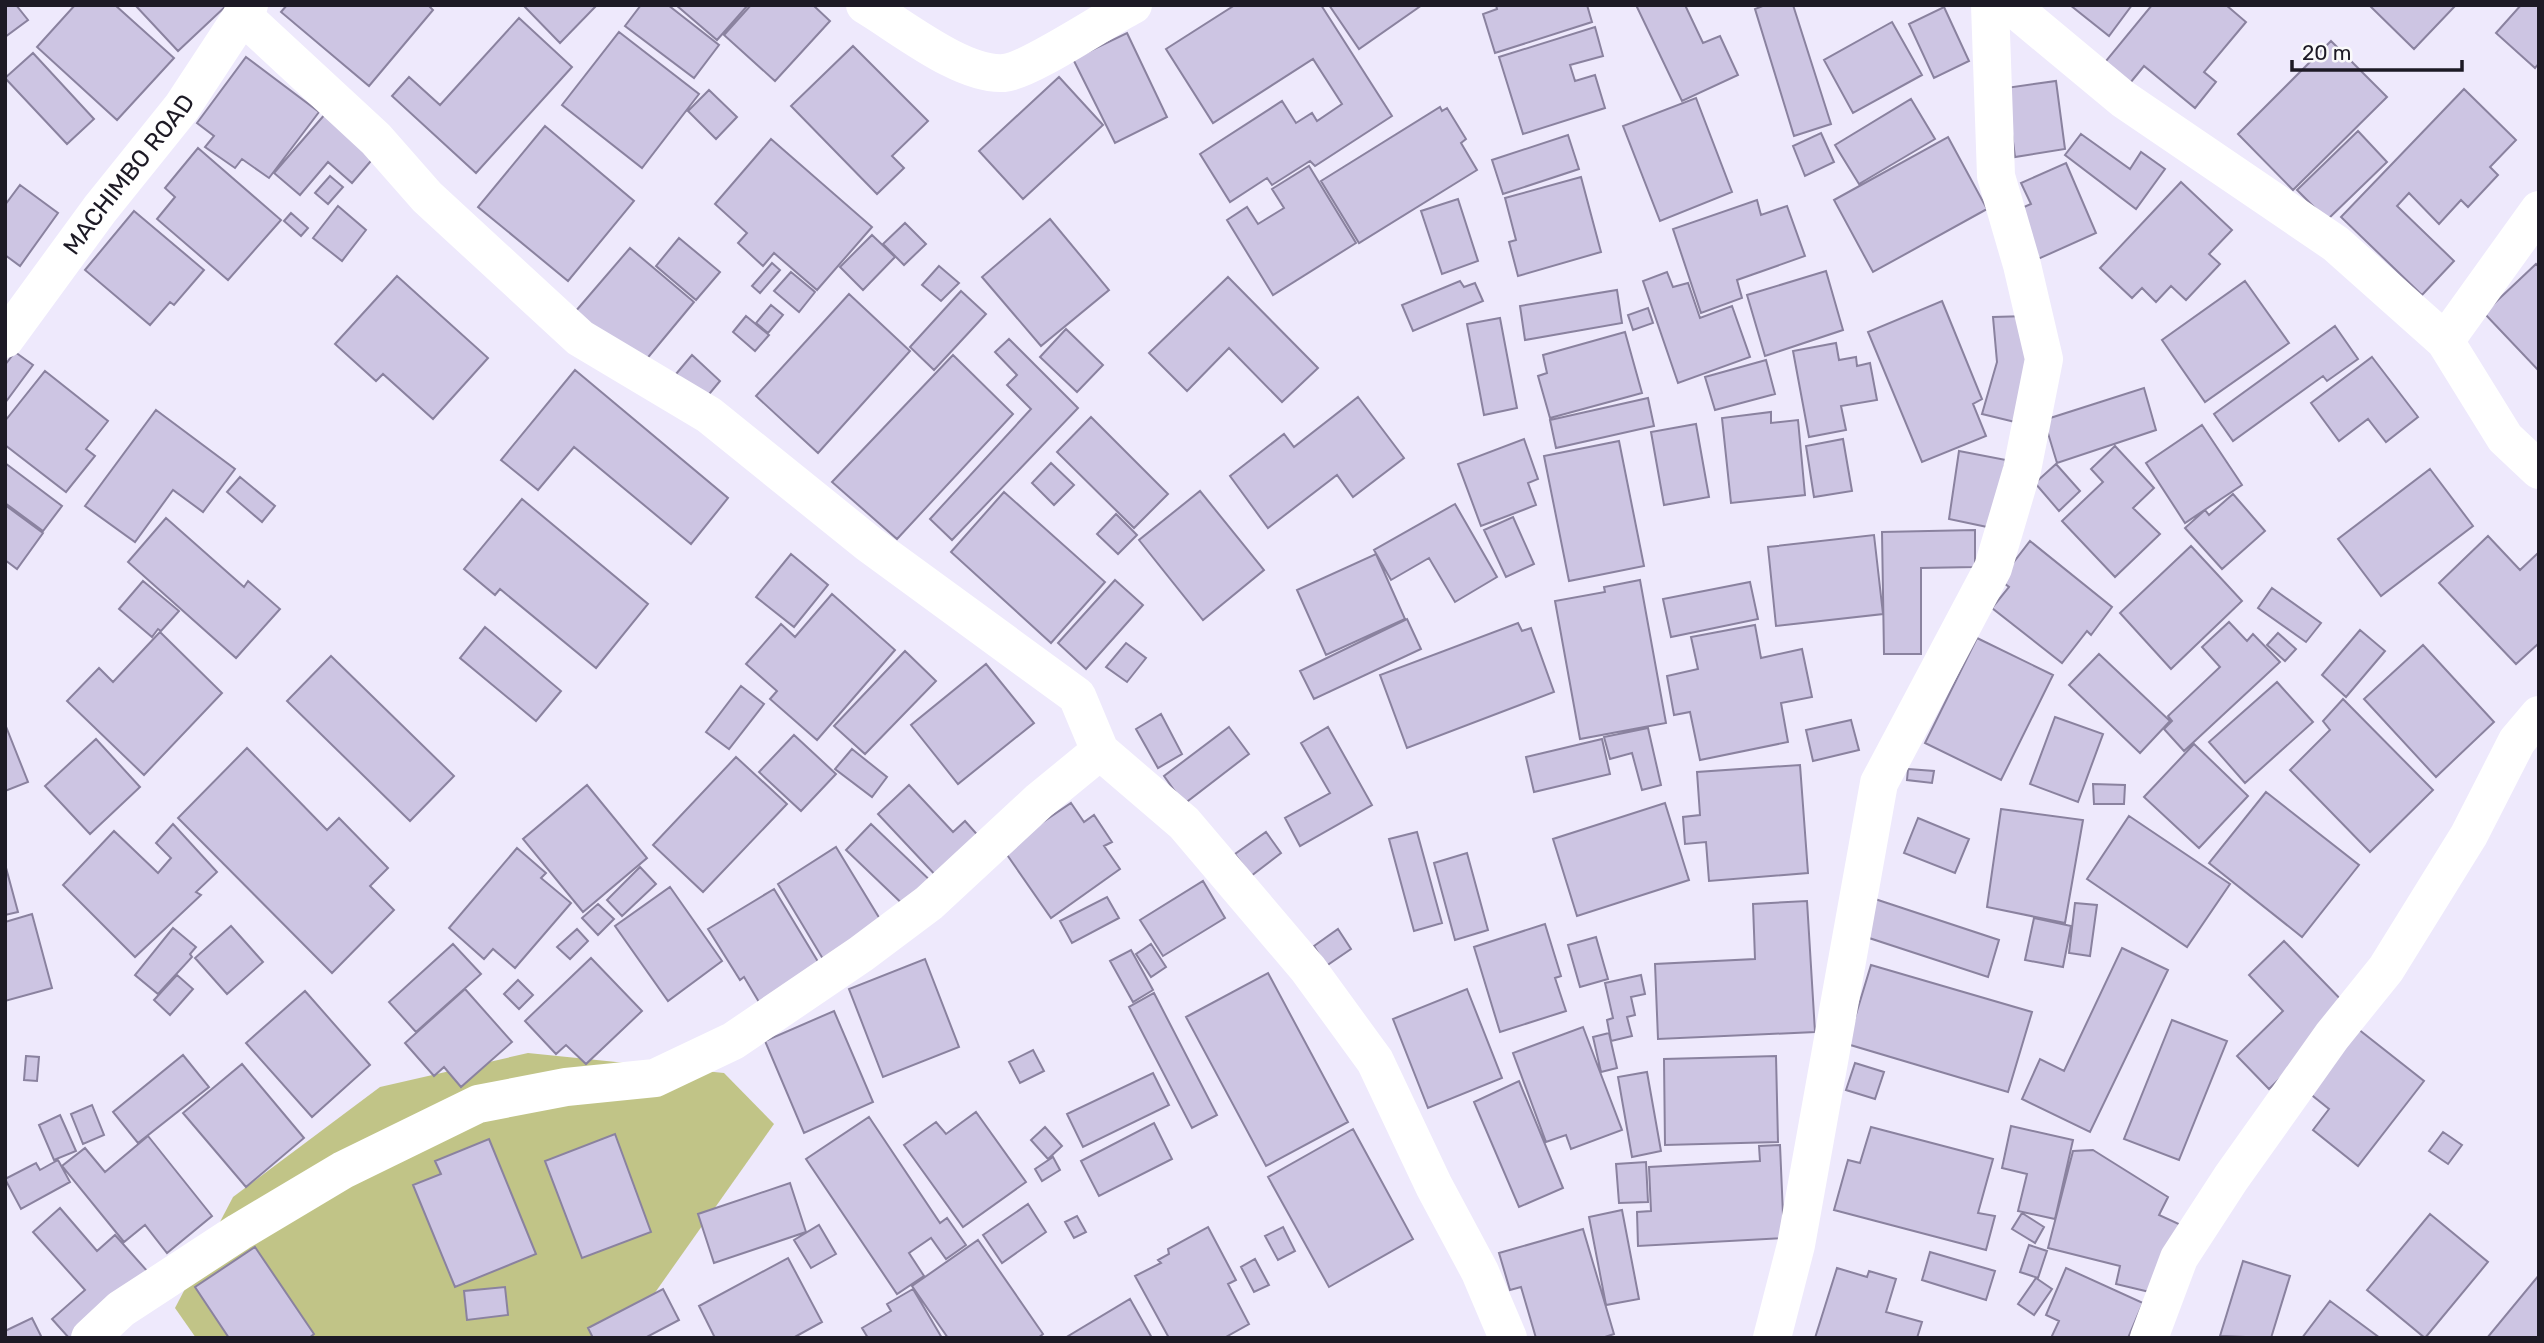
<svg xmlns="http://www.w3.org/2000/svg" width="2544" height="1343" font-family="Rubik,sans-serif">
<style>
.green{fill:#c1c487}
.building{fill:#cdc5e3;stroke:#8a829f;stroke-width:2}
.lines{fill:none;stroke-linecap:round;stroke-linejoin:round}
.minor{stroke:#fff;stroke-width:38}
.labels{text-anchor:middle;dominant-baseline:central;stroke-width:7;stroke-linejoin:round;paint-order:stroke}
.street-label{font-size:24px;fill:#1d1a25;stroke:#fafafa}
</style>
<rect width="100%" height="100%" fill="#eee9fc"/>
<path class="green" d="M528,1053L724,1073L774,1124L623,1338H196L175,1308L233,1197L380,1087Z"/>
<path class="building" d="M5,5H16L28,20L5,37Z
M75,5H115L174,58L117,120L37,47Z
M135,5H227L178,51Z
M287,5H428L433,10L369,86L281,12Z
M523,5H597L560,43Z
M641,5H668L719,45L694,78L625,26Z
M676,5H748L717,40Z
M751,5H813L830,21L775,81L724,35Z
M1235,5H1321L1392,116L1315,166L1310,161L1272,185L1267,178L1230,202L1200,154L1282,101L1296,123L1312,113L1317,121L1342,104L1313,59L1213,123L1166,49Z
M1329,5H1422L1359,49Z
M1496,5H1587L1592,22L1495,53L1483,14L1497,9Z
M1636,5H1685L1703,43L1720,36L1738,75L1682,101Z
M1765,5H1793L1831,124L1794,136L1755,9Z
M2070,5H2132L2109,36Z
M2152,5H2226L2246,22L2204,72L2216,82L2195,108L2144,66L2126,88L2101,67Z
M2369,5H2456L2414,49Z
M2521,5H2539V63L2535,68L2496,33Z
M1944,7L1969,61L1934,78L1909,24Z
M519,18L572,67L476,173L392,96L409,77L440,105Z
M1892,22L1922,75L1853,113L1824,60Z
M1595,27L1603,56L1570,65L1575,81L1595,75L1605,108L1523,134L1499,57Z
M619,32L699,94L642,168L562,105Z
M1127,33L1167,117L1115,143L1073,59Z
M2331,41L2387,97L2293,190L2238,134Z
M853,46L928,121L892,156L904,168L877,194L791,106Z
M33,53L94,119L67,144L5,78Z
M246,57L319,112L269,178L242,159L235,168L205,147L214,136L197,123Z
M1059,77L1103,125L1023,199L979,151Z
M2056,81L2065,149L2015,157L2006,88Z
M2464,89L2516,140L2490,167L2498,175L2468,207L2461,200L2439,224L2409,193L2397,206L2454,261L2422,295L2341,217Z
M709,90L737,117L716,139L688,111Z
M1696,98L1732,192L1660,221L1623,126Z
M1911,99L1935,139L1859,184L1835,145Z
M1440,107L1442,111L1447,108L1466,139L1461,143L1477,170L1359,243L1321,181Z
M326,113L376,155L352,183L328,162L300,195L274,173Z
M545,126L634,201L568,281L478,207Z
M2358,131L2387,162L2327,220L2297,190Z
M1821,133L1834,162L1805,176L1793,146Z
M2081,134L2130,169L2141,152L2165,169L2136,209L2065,155Z
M1568,135L1579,169L1503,194L1492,160Z
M1948,137L1987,209L1873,272L1834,200Z
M771,139L872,227L817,290L774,253L763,266L738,243L747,233L715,204Z
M198,148L281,220L228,280L157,219L175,197L165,188Z
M2066,163L2096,233L2038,259L2017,210L2031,204L2021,183Z
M1309,166L1356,243L1273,295L1227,220L1247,207L1258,224L1284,208L1272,189Z
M330,176L343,187L328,204L315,193Z
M1581,177L1601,252L1518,276L1509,242L1516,240L1505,198Z
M2181,182L2232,230L2209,254L2220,264L2186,300L2171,286L2156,302L2142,288L2132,298L2100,268Z
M20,185L58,213L20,266L5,255V205Z
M1458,199L1478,261L1442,274L1421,211Z
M1757,200L1761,215L1787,206L1805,256L1737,280L1742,298L1701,313L1673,229Z
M338,206L366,230L342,261L313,238Z
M134,211L204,270L174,305L170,302L150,325L85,270Z
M291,213L308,228L301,236L284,221Z
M1050,219L1109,290L1041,346L982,277Z
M905,223L926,244L904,265L883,244Z
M872,235L895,257L863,290L840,267Z
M679,238L720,272L696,300L656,266Z
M630,248L694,302L640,367L575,312Z
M772,263L780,270L760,293L752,286Z
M2536,264L2539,267V371L2484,313Z
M939,266L959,283L941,301L922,285Z
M1826,271L1843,330L1765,356L1747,295Z
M791,272L815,292L799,312L774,291Z
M1667,272L1673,287L1688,283L1700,318L1732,306L1750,357L1678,383L1643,281Z
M397,276L488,358L433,419L383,374L376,381L335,344Z
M1228,277L1318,368L1282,402L1229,348L1187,391L1149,353Z
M1460,281L1464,287L1475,283L1483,301L1413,331L1402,305Z
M2245,281L2289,343L2205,402L2162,340Z
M1617,290L1622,323L1525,340L1520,306Z
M961,291L986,314L934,370L910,347Z
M849,294L910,351L818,453L756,396Z
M1942,301L1982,399L1973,404L1986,436L1922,462L1868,332Z
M771,305L783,315L768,333L756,323Z
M1648,308L1653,323L1633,330L1628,315Z
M746,316L769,335L755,351L733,332Z
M2028,316V356L2015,422L1982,414L1997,362L1993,317Z
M1500,318L1517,408L1484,415L1467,324Z
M2335,326L2358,359L2327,381L2323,376L2233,441L2214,414Z
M1066,329L1103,365L1077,392L1040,357Z
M1625,332L1642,393L1550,418L1538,376L1547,373L1543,355Z
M1009,339L1078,408L952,540L930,519L1031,409L1007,385L1017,375L995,352Z
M1836,343L1839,360L1856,357L1857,366L1870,363L1877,400L1841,406L1846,430L1809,437L1793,351Z
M15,352L33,365L5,403V365Z
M692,355L720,381L705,399L676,374Z
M953,355L1013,414L897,539L832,482Z
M2372,357L2418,417L2386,442L2368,419L2339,441L2311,403Z
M1766,360L1775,394L1715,410L1705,377Z
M575,370L728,498L691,544L574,447L538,490L501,460Z
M45,371L108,421L86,449L95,456L66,492L5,445V421Z
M2144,388L2156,430L2057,463L2044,420Z
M1358,397L1404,458L1353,497L1337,475L1268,528L1230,476L1284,434L1294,447Z
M1648,398L1654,426L1556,448L1550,420Z
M156,410L235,469L203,512L173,490L135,542L85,506Z
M1771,412V423L1798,420L1805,495L1731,503L1722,418Z
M1091,417L1168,494L1134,528L1057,452Z
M1696,424L1709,497L1664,505L1651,432Z
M2202,425L2242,485L2185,523L2146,463Z
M1524,439L1538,479L1528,483L1536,505L1481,526L1458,464Z
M1843,439L1852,491L1814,497L1806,446Z
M1619,441L1644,566L1569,581L1544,456Z
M2115,446L2154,488L2133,508L2160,534L2115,577L2062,521L2103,482L2091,469Z
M1959,451L2006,460L1992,528L1949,519Z
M5,463L62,506L43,531L5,503Z
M1051,463L1074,485L1054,505L1032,483Z
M2056,464L2080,491L2059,511L2035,483Z
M2430,469L2473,526L2381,596L2338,539Z
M240,477L275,506L262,522L227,492Z
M1200,491L1264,570L1203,620L1139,540Z
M1004,492L1105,582L1051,643L951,552Z
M2233,494L2265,531L2222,569L2185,528L2205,510L2209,515Z
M522,499L648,604L596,668L500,589L495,595L464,569Z
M1455,504L1497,577L1455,602L1429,558L1391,580L1374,550Z
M5,505L43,533L17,569L5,560Z
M1116,514L1137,535L1118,554L1097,534Z
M1513,517L1534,564L1506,577L1484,530Z
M166,518L244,587L248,581L280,609L236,658L128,562Z
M1975,530V567L1921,568V654H1884L1882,532Z
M1874,535L1883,614L1776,626L1768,547Z
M2488,536L2520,570L2539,552V643L2516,664L2439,583Z
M2030,541L2112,607L2091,635L2087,631L2062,663L1992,608L2009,587L2000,580Z
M2191,546L2242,601L2171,669L2120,613Z
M791,554L828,585L794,627L756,597Z
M1376,554L1405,619L1326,655L1297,590Z
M1115,580L1143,605L1086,669L1058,643Z
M1640,580L1666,723L1580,739L1555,601L1605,592L1604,587Z
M143,581L179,611L161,631L158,629L152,637L119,609Z
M1750,582L1758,619L1671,637L1663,599Z
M2272,588L2321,623L2306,642L2258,608Z
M832,594L895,650L817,740L770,699L777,691L746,664L781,624L795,637Z
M1407,619L1421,649L1314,699L1300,671Z
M2229,622L2247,641L2253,634L2280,662L2184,751L2164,729L2172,721L2168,716L2220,667L2202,647Z
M1518,623L1522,631L1531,628L1554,692L1407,748L1380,675Z
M1755,625L1761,658L1802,649L1812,697L1781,703L1788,742L1700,760L1690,712L1674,715L1667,676L1698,669L1691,637Z
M485,627L561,691L536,721L460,658Z
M2360,630L2385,651L2346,697L2322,675Z
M160,632L222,693L144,775L67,701L99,668L113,682Z
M2278,633L2296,649L2285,661L2267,645Z
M1977,638L2053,675L2001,780L1925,743Z
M1126,643L1146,658L1127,682L1106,667Z
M2423,645L2494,722L2436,777L2364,699Z
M905,651L936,681L865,754L834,726Z
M2099,654L2170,721L2140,753L2069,685Z
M331,656L454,776L410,821L287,701Z
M986,664L1034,723L958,784L911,725Z
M2277,682L2313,722L2245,783L2209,742Z
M741,686L764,704L729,749L706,732Z
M2343,699L2433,790L2370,852L2290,770L2330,730L2323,721Z
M1161,714L1182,754L1158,768L1136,729Z
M2055,717L2103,734L2078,802L2030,784Z
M1851,720L1859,750L1813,761L1806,730Z
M5,724L28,782L5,791Z
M1229,727L1249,754L1184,804L1164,776Z
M1328,727L1372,805L1300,846L1285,818L1330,793L1301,743Z
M1648,728L1661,785L1642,790L1632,753L1610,759L1604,737Z
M794,735L836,774L801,811L759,772Z
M96,739L140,787L90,834L45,786Z
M1602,739L1610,774L1534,792L1526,757Z
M2194,744L2248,796L2199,848L2144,797Z
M247,748L327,830L339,818L388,868L370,886L394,910L332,973L178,818Z
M852,749L887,777L872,797L835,769Z
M736,757L787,804L703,892L653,845Z
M1800,765L1808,873L1709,881L1706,842L1685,844L1683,817L1700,815L1697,772Z
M1908,769L1934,771L1932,783L1907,780Z
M2093,784L2125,785L2124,804H2094Z
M587,785L647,858L583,912L523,839Z
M909,785L953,832L965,821L982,840L940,880L878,814Z
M2266,792L2359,865L2302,937L2209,863Z
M1071,803L1084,822L1094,815L1112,842L1104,846L1120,869L1051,918L1003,849Z
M1665,803L1689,880L1577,916L1553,839Z
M2001,809L2083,820L2065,923L1987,907Z
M2129,816L2230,884L2187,947L2087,879Z
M1918,818L1969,839L1955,873L1904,853Z
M173,824L217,872L196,892L201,895L135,957L63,885L114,831L158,873L171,858L156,843Z
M871,824L936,886L911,912L846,850Z
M1266,832L1281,853L1251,876L1235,854Z
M1417,832L1442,923L1414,931L1389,839Z
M836,847L886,929L826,964L778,884Z
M517,848L546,873L541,878L571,903L515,968L493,949L484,959L449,928Z
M1467,853L1488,930L1455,940L1434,863Z
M5,864L18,912L5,915Z
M640,867L656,884L622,916L607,900Z
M1203,881L1225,918L1163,956L1140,920Z
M670,887L722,961L668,1001L615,926Z
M774,889L823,970L762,1007L744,977L740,980L708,929Z
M1107,897L1119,918L1072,943L1060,921Z
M1875,899L1999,940L1988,977L1863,936Z
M1807,901L1815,1032L1658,1039L1655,964L1755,959L1753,904Z
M2075,903L2097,905L2090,956L2069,953Z
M598,904L614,919L598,935L582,918Z
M32,914L52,988L5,1001V922Z
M2034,918L2071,926L2063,967L2025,960Z
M1545,924L1561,976L1555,978L1566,1011L1500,1032L1474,947Z
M231,926L263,962L227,994L195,958Z
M173,928L196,947L190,954L192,957L158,994L135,975Z
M577,929L588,941L570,959L557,947Z
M1338,929L1351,949L1326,966L1314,946Z
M1596,937L1608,979L1580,987L1568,945Z
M2284,941L2351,1010L2269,1089L2237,1056L2283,1011L2249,975Z
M453,944L481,974L416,1032L389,1002Z
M1151,944L1166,967L1151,977L1136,954Z
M2122,948L2168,970L2090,1132L2022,1099L2040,1059L2064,1071Z
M1131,950L1153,990L1133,1002L1110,961Z
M591,958L642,1011L586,1064L566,1045L556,1054L525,1021Z
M925,959L959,1047L883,1077L849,989Z
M1871,965L2032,1012L2008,1092L1847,1044Z
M1268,973L1348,1122L1266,1166L1186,1017Z
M177,975L193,989L170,1015L154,1000Z
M1641,975L1645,994L1631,997L1635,1015L1627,1017L1632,1036L1611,1041L1607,1020L1613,1018L1605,983Z
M518,980L533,995L519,1009L504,994Z
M465,989L512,1042L461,1087L444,1067L434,1076L405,1043Z
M1467,989L1502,1078L1428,1108L1393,1019Z
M305,991L370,1065L312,1117L246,1043Z
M1154,993L1217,1115L1192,1128L1129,1007Z
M834,1011L873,1102L804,1133L765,1041Z
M2172,1020L2227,1041L2179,1160L2124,1139Z
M2353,1025L2424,1081L2358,1166L2313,1130L2329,1109L2303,1088Z
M1583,1027L1622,1130L1571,1149L1566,1135L1546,1142L1513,1053Z
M1609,1033L1617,1068L1601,1072L1593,1037Z
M1033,1050L1044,1071L1020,1083L1009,1062Z
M183,1055L209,1087L138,1143L113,1112Z
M26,1056L39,1057L37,1081L24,1080Z
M1776,1056L1778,1142L1665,1145L1664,1059Z
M1855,1063L1884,1072L1875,1099L1846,1090Z
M242,1064L304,1138L246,1187L183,1113Z
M1647,1072L1661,1151L1632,1157L1618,1077Z
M1153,1073L1169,1105L1083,1147L1067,1114Z
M1519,1081L1563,1188L1519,1207L1474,1102Z
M92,1105L104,1135L83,1144L71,1114Z
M976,1112L1026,1182L963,1227L904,1145L936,1122L946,1134Z
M60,1115L76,1151L54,1160L39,1125Z
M869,1117L940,1223L947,1218L966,1245L946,1259L931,1238L909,1253L924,1276L897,1294L806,1159Z
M1154,1123L1172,1159L1099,1196L1081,1161Z
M2011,1126L2073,1140L2055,1219L2018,1211L2027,1174L2002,1168Z
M1045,1127L1062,1146L1048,1159L1031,1140Z
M1871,1127L1993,1159L1978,1213L1995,1216L1986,1250L1834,1210L1848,1160L1860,1163Z
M1353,1129L1413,1239L1329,1287L1268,1177Z
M2443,1132L2462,1145L2448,1164L2429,1151Z
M615,1134L651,1232L582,1258L545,1161Z
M148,1136L212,1216L167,1253L145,1225L124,1242L62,1166L85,1148L105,1172Z
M489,1139L536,1254L455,1287L413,1185L441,1174L435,1161Z
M1780,1145L1784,1238L1638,1246L1637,1212L1651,1211L1649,1167L1760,1161L1759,1146Z
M2093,1150L2168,1197L2159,1215L2181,1225L2158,1294L2116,1284L2120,1266L2048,1248L2073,1151Z
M1053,1157L1060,1170L1042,1181L1035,1169Z
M58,1160L70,1182L21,1209L5,1179L36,1163L40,1170Z
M1646,1162L1648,1202L1619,1203L1616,1164Z
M790,1183L806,1232L714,1263L698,1214Z
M1028,1204L1046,1232L1002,1263L983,1235Z
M60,1208L97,1251L115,1235L148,1272L73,1338H69L52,1319L85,1290L33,1232Z
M1622,1210L1639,1299L1606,1305L1589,1217Z
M2022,1213L2044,1227L2035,1243L2012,1229Z
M2430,1214L2488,1262L2425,1338L2367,1290Z
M1077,1216L1086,1232L1074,1238L1065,1222Z
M819,1225L836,1254L811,1268L794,1240Z
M1208,1227L1236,1280L1228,1284L1249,1324L1224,1338H1169L1135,1276L1161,1263L1158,1260L1169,1254L1168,1249Z
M1283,1227L1295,1251L1278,1260L1265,1236Z
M1583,1229L1614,1334L1602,1338H1536L1521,1287L1510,1290L1499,1253Z
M978,1240L1043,1334L1038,1338H948L912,1286Z
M2029,1245L2047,1251L2038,1278L2020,1272Z
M255,1247L314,1334L309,1338H229L195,1287Z
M1930,1252L1995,1271L1986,1300L1922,1280Z
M788,1258L822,1322L793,1338H715L699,1306Z
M1255,1259L1269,1285L1254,1292L1241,1267Z
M2243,1261L2290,1276L2271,1338L2220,1336Z
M1837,1268L1867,1277L1869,1271L1896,1279L1886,1312L1922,1322L1917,1338H1815Z
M2066,1268L2143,1303L2128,1338H2051L2059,1321L2046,1315Z
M2539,1275V1338H2487Z
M2036,1278L2052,1289L2034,1315L2018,1304Z
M505,1287L508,1315L467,1320L464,1291Z
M663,1289L679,1320L645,1338H593L588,1328Z
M913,1289L942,1338H868L862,1328L891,1311L887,1304Z
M1130,1299L1152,1338H1065Z
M2330,1301L2380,1338H2302Z
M32,1318L42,1338H5V1331Z"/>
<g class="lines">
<g class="minor">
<path d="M865,5C902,27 962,76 1004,73C1029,71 1105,19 1133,5"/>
<path d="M2010,5L2123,99L2336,244L2445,341L2505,438L2539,470"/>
<path d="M242,15L376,139L427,197L580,338L709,415L869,544L1077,696L1100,751L1184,823L1308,969L1375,1061L1434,1186L1480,1272L1508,1338"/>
<path id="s1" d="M5,339L100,209L182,107L249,5"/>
<path d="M2445,341L2539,210"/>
<path d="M90,1338L121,1309L239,1232L343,1170L478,1104L566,1087L655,1078L733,1041L861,954L929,903L1039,801L1100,751"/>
<path d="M1772,1338L1796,1245L1879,783L1993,568L2022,470L2044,359L2022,265L1996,176L1990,5"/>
<path d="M2149,1338L2179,1258L2231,1178L2332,1036L2386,969L2469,835L2517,741L2539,715"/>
</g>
</g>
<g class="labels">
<g class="street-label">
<text stroke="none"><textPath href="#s1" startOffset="206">MACHIMBO ROAD</textPath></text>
</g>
</g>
<rect width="2544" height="1343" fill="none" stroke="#1d1a25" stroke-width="14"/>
<path d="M2292 60v10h170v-10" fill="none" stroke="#1d1a25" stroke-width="3.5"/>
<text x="2302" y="60" font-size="21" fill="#1d1a25" stroke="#fafafa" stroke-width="5" paint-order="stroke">20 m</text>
</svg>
